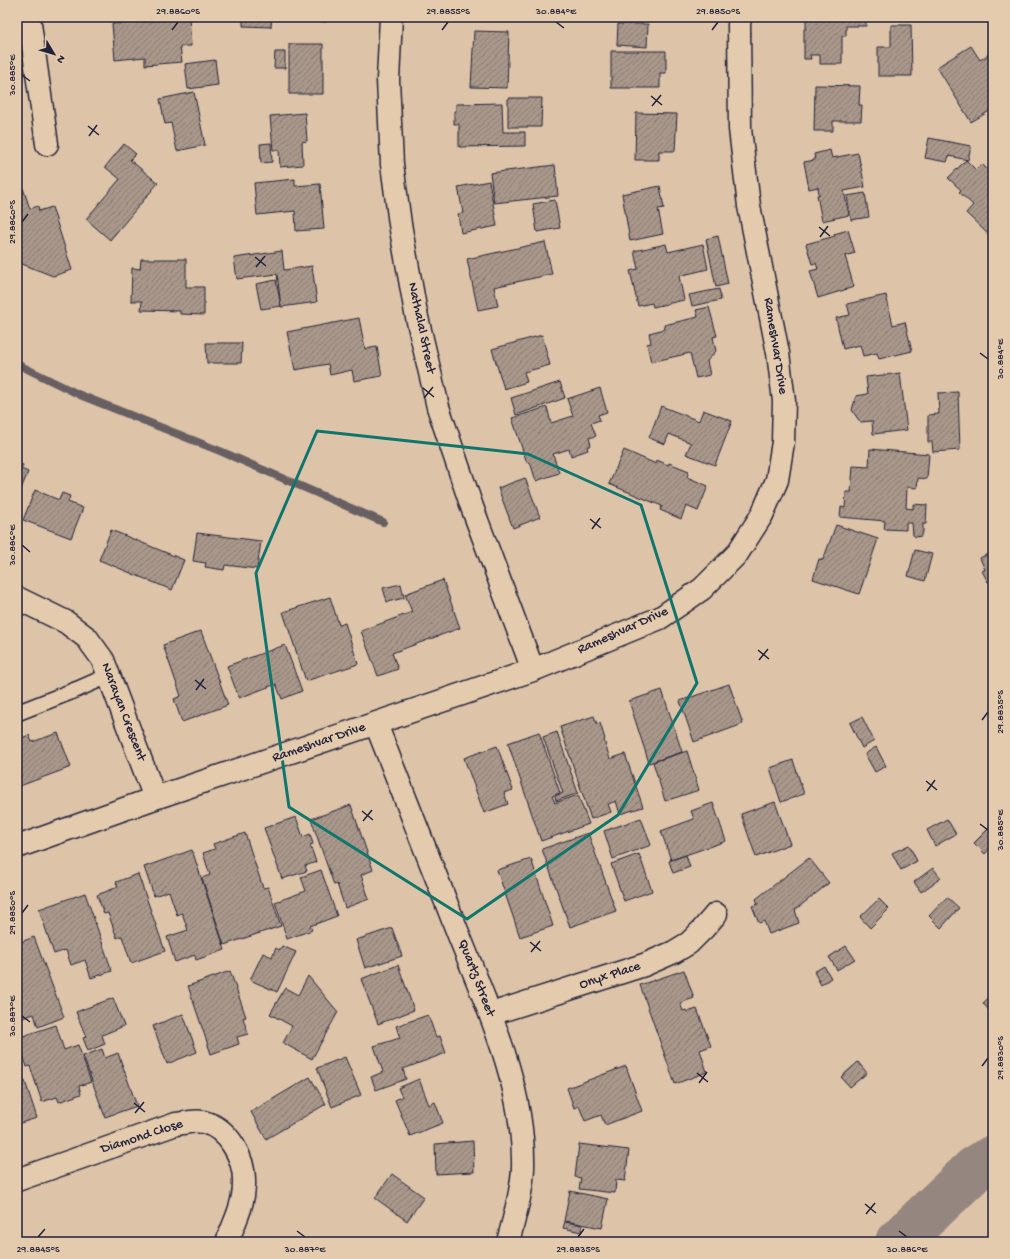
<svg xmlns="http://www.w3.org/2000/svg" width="1010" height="1259" font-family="'Gochi Hand',sans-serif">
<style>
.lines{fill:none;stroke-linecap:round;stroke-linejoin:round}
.stream{stroke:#675e64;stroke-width:8}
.river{stroke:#95867f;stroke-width:46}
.building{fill:url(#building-hatch);stroke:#22223b}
.lane-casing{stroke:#22223b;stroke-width:18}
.street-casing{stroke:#22223b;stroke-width:25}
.lane{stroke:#e5cbad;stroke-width:15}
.street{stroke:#e5cbad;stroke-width:22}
.marked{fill:none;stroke:#0f766e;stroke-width:3;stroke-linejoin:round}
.ticks{fill:none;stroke:#22223b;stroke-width:1.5}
.labels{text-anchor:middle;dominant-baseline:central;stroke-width:4;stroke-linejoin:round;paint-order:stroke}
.street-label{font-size:14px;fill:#22223b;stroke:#e5cbad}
.neatline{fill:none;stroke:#22223b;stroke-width:1.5}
.ticks-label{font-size:10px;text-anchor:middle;fill:#22223b}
</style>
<defs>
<pattern id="building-hatch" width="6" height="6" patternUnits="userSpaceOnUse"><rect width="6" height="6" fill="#a9978a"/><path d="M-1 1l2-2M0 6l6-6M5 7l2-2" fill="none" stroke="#897b72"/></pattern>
</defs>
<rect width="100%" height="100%" fill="#ddc4a8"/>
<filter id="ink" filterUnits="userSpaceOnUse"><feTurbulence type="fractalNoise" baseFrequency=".025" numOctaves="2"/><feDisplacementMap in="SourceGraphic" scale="8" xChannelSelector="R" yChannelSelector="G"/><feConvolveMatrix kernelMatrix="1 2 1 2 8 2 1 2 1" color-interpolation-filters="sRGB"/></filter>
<g filter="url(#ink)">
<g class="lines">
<path class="stream" d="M17,364L80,395L220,451L383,522"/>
<path class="river" d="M898,1242L976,1168L993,1158"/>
</g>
<path class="building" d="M243,17H272L271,27L243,26Z
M286,17H326V22L285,18Z
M502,17H524V22L501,21Z
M806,17H866V26H846V36H842V64H820V55H810L811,59H804V29H806Z
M189,18L191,46H180L182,62L145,65V57L115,60L112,24Z
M618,24H648L647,47L617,45Z
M891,25H911L912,76H878V47H891Z
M474,31L509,32L507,88L471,87Z
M289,44H323V94H289Z
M971,46L980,60L993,52V109L971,122L937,67Z
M611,51H666V73H660V88H611Z
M275,52H285V68H274Z
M215,60L218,85L188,89L185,64Z
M815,85L860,86L859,105H862L861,121H833V131H814Z
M194,92L205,145L177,151L171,123L165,124L160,99Z
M508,98H542L541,127H508Z
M502,103L503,132H525V146L459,147V124H454V111H456V104Z
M305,113L307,141L302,142L303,165L280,167L279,150H273L270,116Z
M636,113L677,114L675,151H659V160H635Z
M929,138L971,146L968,160L949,156L947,162L925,158Z
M271,143L272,162L261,163L260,144Z
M124,144L136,154L130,160L158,183L110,240L86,219L120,179L105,167Z
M830,150L832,158L858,153L865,187L844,191L849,215L822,221L817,195H819L818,187L809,189L804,162L815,160L814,154Z
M966,160L976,170L982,164L993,175V231L989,235L966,213L973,205L959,192L961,190L948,178Z
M555,165L558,196L494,203L490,173Z
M295,179V186L320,184L324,229L296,231L295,211L257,215L254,183Z
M489,181L497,226L461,233L458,214L463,213L458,187Z
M660,186L664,208L658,209L663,234L630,241L622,194Z
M23,188L30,209L38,206L39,211L52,207L72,270L53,276L17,262V190Z
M865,193L869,217L851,220L847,196Z
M555,200L560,228L537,232L533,204Z
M848,230L855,253L845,256L854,287L818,298L810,271L818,269L816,263L812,264L806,244L835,236L834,234Z
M718,236L728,284L716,287L706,239Z
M545,242L552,274L494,287L498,306L478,310L467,259Z
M666,244L668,252L703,244L708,269L679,276L684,300L653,307L652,303L638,306L630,271L638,269L634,251Z
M282,251L284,270L312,266L317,302L281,307L277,274L237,279L234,258Z
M141,259H186V287H204V315L180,314V311L141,310L142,301H131L132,268L140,269Z
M276,280L281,306L261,309L256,284Z
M719,289L721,300L692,306L689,295Z
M886,295L893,325L905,322L912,351L879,359L877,353L863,356L860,345L843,349L836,318L850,315L847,304Z
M709,307L717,336L713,337L716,351L707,361L710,375L696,378L690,353L651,362L647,344L651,343L649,333L665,329L664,325L698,317L696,310Z
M359,318L365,349L377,347L382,376L354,381L352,370L330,375L328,364L295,370L287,332Z
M542,335L550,365L524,372L527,382L504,389L492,349Z
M206,343H242L241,363H207Z
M900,373L907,430L873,434L872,421L860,422L852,410L856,396L868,394L866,377Z
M560,382L565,398L516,415L511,398Z
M600,388L607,412L598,415L600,420L591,423L596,436L589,438L591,445L587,447L588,450L571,456L569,449L553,454L559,473L536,481L530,462L527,463L512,418L547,407L551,423L573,416L567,399Z
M958,392L960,450L933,452L932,442H928V415L939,414L938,393Z
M661,406L699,421L703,410L732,421L715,465L686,454L691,443L669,434L665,444L649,438Z
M870,449L929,454L927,479L918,478L917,488L907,487L906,508L913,509V504L927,505L926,524H923V532L921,536L916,537L913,535L912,523H906V530L884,529L885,521L840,517L841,507L845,508L846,492H851L853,466L869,467Z
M624,450L656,464L657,460L668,465L669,463L689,471L687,477L708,486L698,511L686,506L681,519L660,510L662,506L609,484Z
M17,463L23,465L21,469L28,472L17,499Z
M525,478L540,517L513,528L498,488Z
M35,490L59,500L62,493L70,496L68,502L83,508L71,538L23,520Z
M836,525L878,539L859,594L813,579L819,559L823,560Z
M111,530L184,560L172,590L99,560Z
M197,533L261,541L257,569L225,565L224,570L205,567L206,563L193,561Z
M915,550L932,554L925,581L908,576Z
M992,552L993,580L988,582L982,571L985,570L980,558Z
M443,580L460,628L392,653L398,669L378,676L361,631L412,612L405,594Z
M401,584L404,598L387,602L383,588Z
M330,597L339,625L345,623L358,664L306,681L283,612Z
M201,631L228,705L182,722L174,699L181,696L163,645Z
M285,645L302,691L282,699L276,684L239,698L227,666Z
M17,661L22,663L17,675Z
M729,684L743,724L694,742L680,701Z
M662,690L682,752L649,763L629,701Z
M594,716L597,724L600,723L605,739L604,740L610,759L625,754L643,807L620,814L616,801L608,804L611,812L591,819L560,727Z
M862,717L874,741L862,748L850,723Z
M539,732L560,793L552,796L555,803L578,795L589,824L541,841L508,743Z
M557,732L578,793L556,801L555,796L563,793L543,737Z
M58,733L71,767L17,787V740L29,735L32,742Z
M497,746L513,790L504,793L508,804L484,813L464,758Z
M876,747L886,766L875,772L865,754Z
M687,751L699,790L665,801L653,762Z
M793,760L804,794L781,802L770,768Z
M775,802L790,844L756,857L741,814Z
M713,803L726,841L671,860L661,831L694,819L691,811Z
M351,805L373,870L361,875L369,899L345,908L337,884L334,885L311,819Z
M296,817L303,837L310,834L313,844L310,845L316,862L305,866L307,871L282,879L264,828Z
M641,818L651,845L613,859L604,831Z
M947,819L956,834L935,846L927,830Z
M993,824V845L985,854L974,843Z
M245,833L263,888L268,887L281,926L224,945L202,878L210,875L203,853L215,849L213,844Z
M588,833L616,911L570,927L542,849Z
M909,845L917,861L901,870L892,853Z
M192,850L225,950L196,960L195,955L175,962L167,937L188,930L182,913L177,915L169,891L154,896L144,867Z
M639,854L652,891L624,901L611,864Z
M686,855L690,867L673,873L669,861Z
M809,858L829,883L795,910L799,923L769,934L764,921L759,923L752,906L758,904L756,899Z
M531,859L553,926L520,937L497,870Z
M933,868L941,878L921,892L914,882Z
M321,870L337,916L310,926L312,930L287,939L275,902L306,891L301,877Z
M138,874L165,951L131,963L122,936L117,938L108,913L104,914L97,895L118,887L116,882Z
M85,893L112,971L91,978L85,960L71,965L66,950L54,954L39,909Z
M947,897L959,908L941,928L929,916Z
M879,899L889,909L870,928L860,917Z
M392,928L402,956L365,968L356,940Z
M34,937L64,1017L38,1027L34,1014L17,1020V939L20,938L21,942Z
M282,946L296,952L277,992L250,980L263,953L272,957L276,948L279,950Z
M846,946L855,959L837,970L829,957Z
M398,965L414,1010L378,1024L361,979Z
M824,966L831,978L821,985L814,972Z
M684,970L694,998L680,1003L683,1011L686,1010L687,1012L697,1009L711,1046L700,1050L707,1072L675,1084L640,985Z
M230,971L246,1017L243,1018L248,1034L237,1037L239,1044L211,1054L188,986Z
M308,976L338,1012L312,1059L283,1043L292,1026L270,1014L285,988L298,995Z
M993,994V1015L983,1003Z
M113,998L124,1026L102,1035L105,1044L88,1051L83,1038L86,1037L76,1012Z
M183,1014L197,1052L167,1064L153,1026Z
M428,1015L436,1037L440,1036L446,1053L403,1069L406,1079L376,1090L371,1077L383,1072L374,1046L400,1038L396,1026Z
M56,1025L64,1050L78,1045L91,1082L79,1086L81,1094L59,1102L57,1097L42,1102L30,1066L27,1067L17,1038Z
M102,1049L105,1058L118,1053L137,1106L105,1117L83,1056Z
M345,1057L361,1095L332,1107L317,1068Z
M858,1062L867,1073L850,1087L841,1077Z
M626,1066L642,1111L605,1125L601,1115L585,1121L579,1106L574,1108L567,1088Z
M310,1077L326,1104L266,1139L251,1112Z
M419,1079L429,1105L435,1102L443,1123L410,1136L395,1100L402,1097L398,1088Z
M25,1081L37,1118L17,1124V1084Z
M473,1141L474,1172L436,1174L435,1144Z
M579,1144L629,1150L625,1181L616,1180L615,1193L579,1189L581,1178L575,1177Z
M392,1174L424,1197L407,1221L375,1198Z
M570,1191L608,1199L602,1228L564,1221Z
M565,1222L583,1225L581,1232L563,1228Z"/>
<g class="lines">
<g class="lane-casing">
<path id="lane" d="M17,713L78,689L110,675"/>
</g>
<g class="street-casing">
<path id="street" d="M29,17L47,144
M391,17L388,80L392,164L400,224L416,313L438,407L472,507L533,670
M17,598L66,622L87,638L103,660L155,798
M376,724C403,793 431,863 458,933C487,1006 525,1087 523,1168C522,1193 514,1218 508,1242
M17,847L155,798L533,670L660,618L702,589L737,554L762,515L777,480L783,442L784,401L778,353L749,206L740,129L739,25L740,17
M491,1014L644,965L674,952L689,943L703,929L716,914
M17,1180L176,1124C185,1123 194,1120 203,1122C229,1128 245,1159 244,1184C244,1205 234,1223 227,1242"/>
</g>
<use href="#lane" class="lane"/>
<use href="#street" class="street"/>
</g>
</g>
<path class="marked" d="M317,431L528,454L641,505L697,683L618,815L467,919L289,807L256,573Z"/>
<path class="ticks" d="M556,22L564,28M172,30L178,22M442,30L448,22M712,30L718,22M22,75L30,81M651,96L662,105M652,106L661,95M88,126L99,135M89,136L97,125M22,222L28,214M819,227L830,236M820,237L828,226M255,257L266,266M256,267L265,256M980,353L988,359M423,388L434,397M424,398L433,387M590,519L601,528M592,529L600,518M22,545L30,552M758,650L769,659M759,660L768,649M195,680L206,689M196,690L204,679M982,720L988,712M926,781L937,790M927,791L935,780M362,811L373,820M363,821L372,810M980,824L988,830M22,913L28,905M530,942L541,951M531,952L540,941M22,1016L30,1022M982,1066L988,1058M697,1073L708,1082M699,1083L707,1072M134,1103L145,1112M135,1113L144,1102M865,1204L876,1213M866,1214L875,1203M297,1231L305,1237M899,1231L907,1237M38,1237L45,1229M578,1237L584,1229"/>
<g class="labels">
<g class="street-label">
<text transform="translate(421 328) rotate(78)">Nathalal Street</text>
<text transform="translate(775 346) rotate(81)">Rameshvar Drive</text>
<text transform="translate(623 631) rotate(-24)">Rameshvar Drive</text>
<text transform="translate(123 712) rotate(69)">Narayan Crescent</text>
<text transform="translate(319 743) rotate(-19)">Rameshvar Drive</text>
<text transform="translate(610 976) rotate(-18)">Onyx Place</text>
<text transform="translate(476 978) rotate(69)">Quartz Street</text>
<text transform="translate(142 1137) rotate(-18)">Diamond Close</text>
</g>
</g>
<rect width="1010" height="1259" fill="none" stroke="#e5cbad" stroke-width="44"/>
<g transform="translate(54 54) rotate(128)" stroke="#e5cbad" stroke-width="3" paint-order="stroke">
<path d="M0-3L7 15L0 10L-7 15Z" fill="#22223b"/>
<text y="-6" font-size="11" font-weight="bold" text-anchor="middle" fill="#22223b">N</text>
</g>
<rect x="22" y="22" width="966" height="1215" class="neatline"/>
<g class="ticks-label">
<text x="178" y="14">29.8860°S</text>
<text x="448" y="14">29.8855°S</text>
<text x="556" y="14">30.884°E</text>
<text x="718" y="14">29.8850°S</text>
<text transform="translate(11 75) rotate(-90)" y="4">30.885°E</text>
<text transform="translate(11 222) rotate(-90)" y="4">29.8860°S</text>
<text transform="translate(999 359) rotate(-90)" y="4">30.884°E</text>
<text transform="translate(11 545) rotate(-90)" y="4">30.886°E</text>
<text transform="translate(999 712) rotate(-90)" y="4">29.8835°S</text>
<text transform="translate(999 830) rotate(-90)" y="4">30.885°E</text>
<text transform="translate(11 913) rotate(-90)" y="4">29.8850°S</text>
<text transform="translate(11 1016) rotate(-90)" y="4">30.887°E</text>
<text transform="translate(999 1058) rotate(-90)" y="4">29.8830°S</text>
<text x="38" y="1252">29.8845°S</text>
<text x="305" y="1252">30.887°E</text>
<text x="578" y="1252">29.8835°S</text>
<text x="907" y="1252">30.886°E</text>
</g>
</svg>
